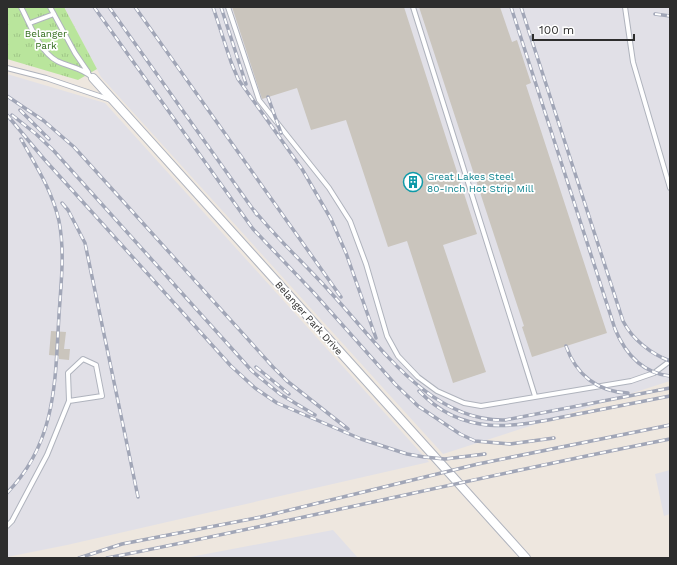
<svg xmlns="http://www.w3.org/2000/svg" width="677" height="565" font-family="'Work Sans',sans-serif">
<style>
.industrial{fill:#e1e0e7}
.park{fill:url(#park-tufts)}
.building{fill:#cac5bd}
.lines{fill:none;stroke-linecap:round;stroke-linejoin:round}
.lane-casing{stroke:#afb3bd;stroke-width:6}
.street-casing{stroke:#afb3bd;stroke-width:10}
.lane{stroke:#fff;stroke-width:4}
.street{stroke:#fff;stroke-width:8}
.rail-casing{stroke:#a1a6b7;stroke-width:3.5}
.rail{stroke:#fff;stroke-width:2;stroke-dasharray:6;stroke-linecap:butt}
.labels{text-anchor:middle;dominant-baseline:central;stroke-width:3.5;stroke-linejoin:round;paint-order:stroke}
.park-label{font-size:10px;fill:#306c1a;stroke:#fff}
.culture-label{font-size:10px;fill:#0d838f;stroke:#fff;text-anchor:start}
.street-label{font-size:10px;fill:#2d2d2d;stroke:#fff}
</style>
<defs>
<pattern id="park-tufts" width="24" height="20" patternUnits="userSpaceOnUse"><rect width="24" height="20" fill="#b9e59c"/><path d="M3 7l-1-3M5 7V3M7 7l1-3M15 17l-1-3M17 17v-4M19 17l1-3" fill="none" stroke="#9fc587"/></pattern>
</defs>
<rect width="100%" height="100%" fill="#eee7df"/>
<path class="industrial" d="M64,7H670V381L443,454L101,77Z
M7,74L105,103L429,462L67,545L7,557Z
M670,470V514L664,516L655,474Z
M333,530L358,558H185Z"/>
<path class="park" d="M7,7H64L97,69L78,80L7,59Z"/>
<path class="building" d="M232,7H404L477,234L443,245L486,372L453,383L407,241L388,247L346,120L311,130L297,88L262,99Z
M419,7H500L512,42L517,40L531,83L526,85L607,333L532,357L522,327L524,326Z
M51,331L66,332L64,349H70L69,360L59,359V356L49,355Z"/>
<g class="lines">
<g class="lane-casing">
<path id="lane" d="M21,7C30,24 39,51 57,61C69,67 83,68 93,78
M50,7L75,53L88,72
M228,7L259,100L329,188L350,221L366,264L387,336L398,356L418,377L437,391L464,403L481,406L631,381L654,373L670,361
M413,7L535,396
M625,7L633,62L670,188
M30,23L54,14
M7,68L46,78L111,100
M7,526L12,521L47,455L69,401L68,373L83,359L96,365L102,396L69,401"/>
</g>
<g class="street-casing">
<path id="street" d="M93,78L526,558"/>
</g>
<use href="#lane" class="lane"/>
<use href="#street" class="street"/>
<g class="rail-casing">
<path id="rail" d="M94,7L253,229L314,293L395,384L418,406L460,434L475,441L510,444L554,438
M109,7L257,215
M135,7L341,297
M213,7L231,62L238,79L302,169L331,219L346,253L376,338
M221,7L246,84
M511,7L615,329C625,353 642,373 670,376
M521,7L623,321C632,339 651,354 670,361
M655,14L670,16
M7,96L44,121L74,147L273,367L287,381L348,429
M268,97L281,133
M20,110L49,139
M7,115L44,159L231,366L255,388L277,403L361,439L407,454L424,457L445,459L485,454
M12,115L36,134L54,151L252,371L280,394L315,415
M62,203L68,210L85,243L138,497
M254,210C278,240 306,265 331,293C377,342 429,422 505,420L670,388
M566,346C576,375 598,392 628,393
M256,367L289,394
M419,391C466,440 519,426 578,414C609,408 639,402 670,396
M7,493C57,442 55,380 59,315C61,283 65,252 59,221C52,190 36,166 21,139
M79,558L122,544L261,517L478,464L670,425
M107,558C296,521 482,476 670,439"/>
</g>
<use href="#rail" class="rail"/>
</g>
<defs>
<g id="building-ring" transform="scale(1)"><circle r="9.5" fill="#fff" stroke="#0f9aa8" stroke-width="1.5"/><path d="M-4-6H4V6H1V3H-1V6H-4ZM-2.5-4.3h1.7v1.8h-1.7ZM.8-4.3h1.7v1.8H.8ZM-2.5-1h1.7V.8h-1.7ZM.8-1h1.7V.8H.8Z" fill="#0f9aa8"/></g>
</defs>
<g fill-rule="evenodd">
<use href="#building-ring" x="413" y="182"/>
</g>
<g class="labels">
<g class="park-label">
<text x="46" y="33">Belanger<tspan x="46" dy="12">Park</tspan></text>
</g>
<g class="culture-label">
<text x="427" y="176">Great Lakes Steel<tspan x="427" dy="12">80-Inch Hot Strip Mill</tspan></text>
</g>
<g class="street-label">
<text transform="translate(309 318) rotate(48)">Belanger Park Drive</text>
</g>
</g>
<rect width="677" height="565" fill="none" stroke="#2d2d2d" stroke-width="16"/>
<path d="M533 34v6h101v-6" fill="none" stroke="#2d2d2d" stroke-width="2"/>
<text x="539" y="34" font-size="12" fill="#2d2d2d" stroke="#ffffff" stroke-width="3" paint-order="stroke">100 m</text>
</svg>
